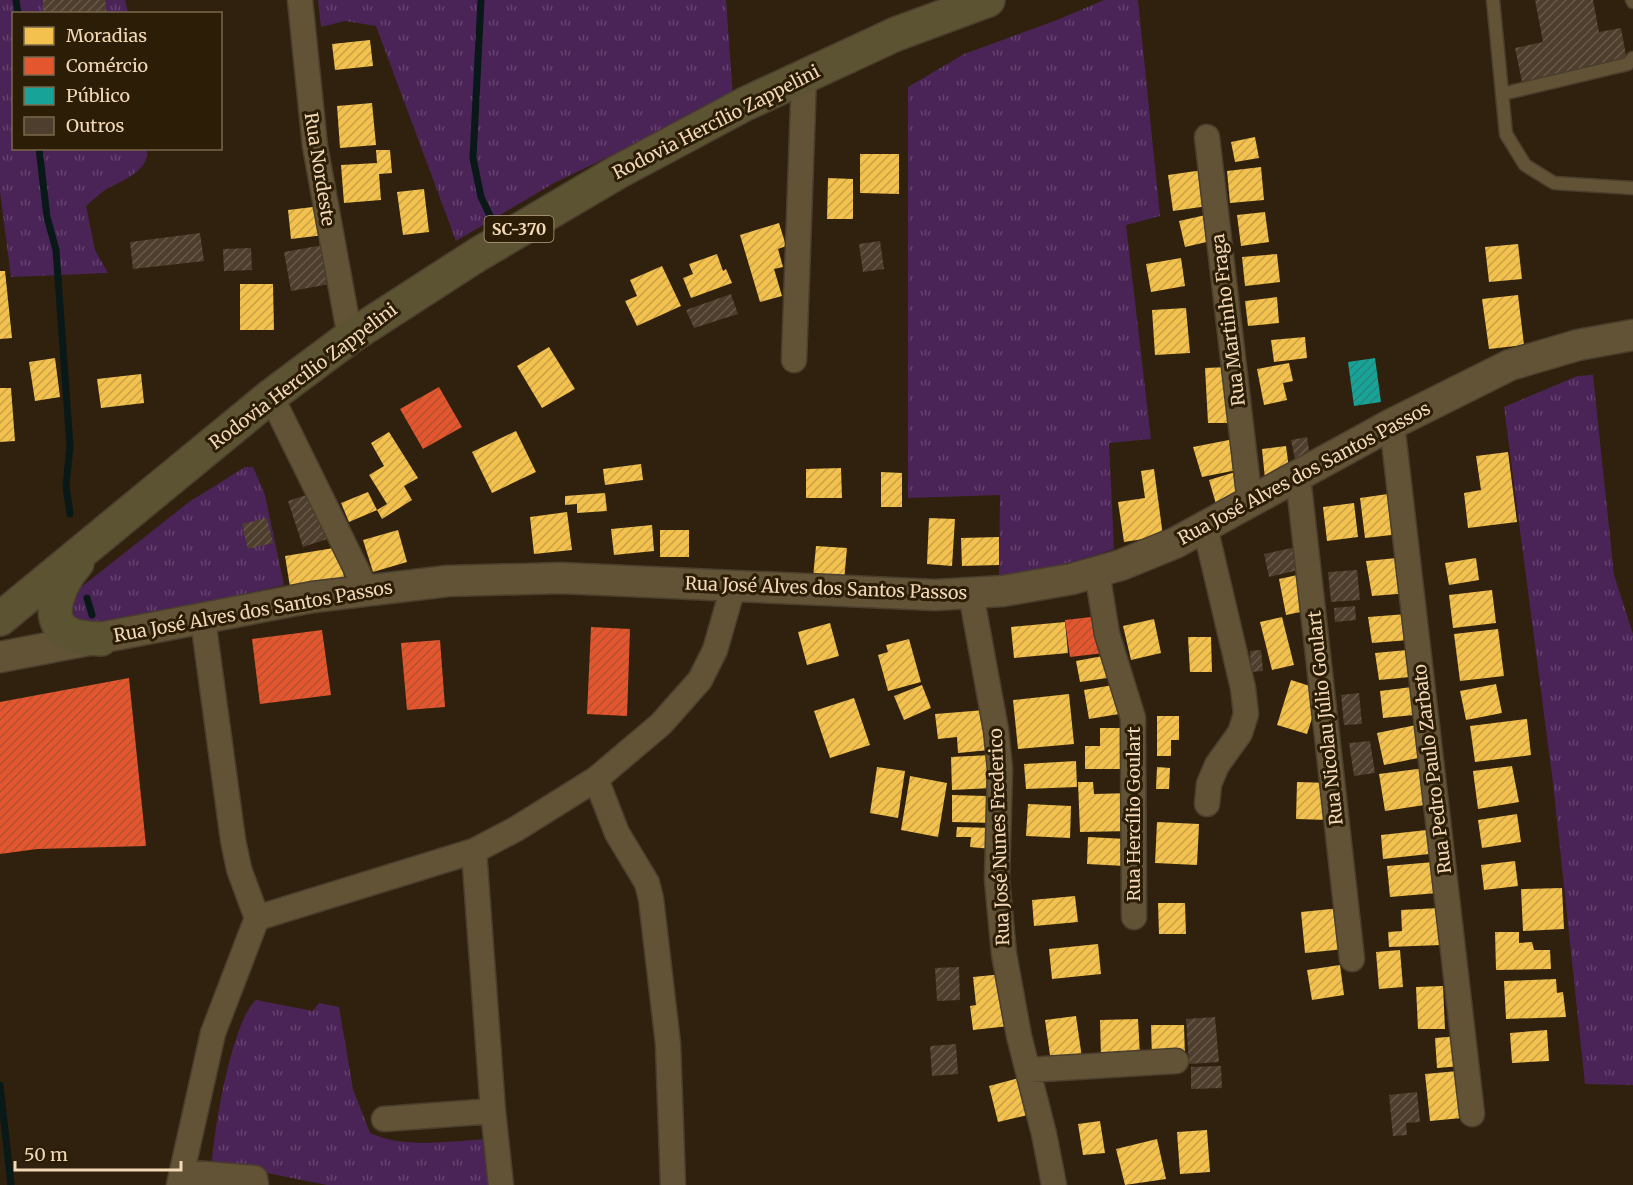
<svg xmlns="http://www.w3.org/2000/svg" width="1633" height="1185" font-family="Merriweather,serif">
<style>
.grass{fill:url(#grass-tufts)}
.homes{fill:url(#homes-hatch)}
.shops{fill:url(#shops-hatch)}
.public{fill:url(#public-hatch)}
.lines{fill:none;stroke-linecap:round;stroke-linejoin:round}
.stream{stroke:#091917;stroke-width:7}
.building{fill:url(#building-hatch)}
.service-casing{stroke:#4a3e2d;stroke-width:15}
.minor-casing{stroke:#4a3e2d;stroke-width:27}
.tertiary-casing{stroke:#4a3e2d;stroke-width:33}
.primary-casing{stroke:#4a3e2d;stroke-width:36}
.service{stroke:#625236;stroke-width:12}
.minor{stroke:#625236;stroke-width:24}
.tertiary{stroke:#625236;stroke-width:30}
.primary{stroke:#5c5333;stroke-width:33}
.labels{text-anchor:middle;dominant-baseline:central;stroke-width:6;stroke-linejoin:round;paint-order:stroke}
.shield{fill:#2c1d07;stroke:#b7a082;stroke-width:1.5}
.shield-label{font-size:16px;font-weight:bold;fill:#f2d8b6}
.street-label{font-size:18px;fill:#f2d8b6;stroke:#2c1d07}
</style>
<defs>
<pattern id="grass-tufts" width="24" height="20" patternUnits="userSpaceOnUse" patternTransform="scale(1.5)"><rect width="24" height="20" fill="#4a2457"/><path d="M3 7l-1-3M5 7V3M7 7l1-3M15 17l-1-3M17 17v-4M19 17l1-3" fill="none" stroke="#65436d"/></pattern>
<pattern id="homes-hatch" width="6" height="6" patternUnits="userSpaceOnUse" patternTransform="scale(1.5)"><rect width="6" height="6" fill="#f2c14e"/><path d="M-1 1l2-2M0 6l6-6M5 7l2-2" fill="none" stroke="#c8a148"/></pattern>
<pattern id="shops-hatch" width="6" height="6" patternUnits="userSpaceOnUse" patternTransform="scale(1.5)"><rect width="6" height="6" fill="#e4572e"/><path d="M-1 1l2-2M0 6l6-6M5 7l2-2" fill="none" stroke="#b65031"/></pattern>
<pattern id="public-hatch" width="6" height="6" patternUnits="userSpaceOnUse" patternTransform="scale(1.5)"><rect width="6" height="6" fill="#17a398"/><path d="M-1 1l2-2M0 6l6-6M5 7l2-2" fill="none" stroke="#26867b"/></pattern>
<pattern id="building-hatch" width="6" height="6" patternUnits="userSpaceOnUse" patternTransform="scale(1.5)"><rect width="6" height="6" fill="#4e3e2d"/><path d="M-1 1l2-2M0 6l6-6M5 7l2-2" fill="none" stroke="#685949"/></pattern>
</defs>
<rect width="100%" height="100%" fill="#2f210d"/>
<path class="grass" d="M0,0H125L128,13L14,14V148L147,149C150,172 120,181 105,190C98,195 92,201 86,206L95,250L108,273L11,277L0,191Z
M318,0H726L733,97L554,183L456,241L376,26L345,21L321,27Z
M1104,0H1138L1160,216L1126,225L1151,439L1109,443L1114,549C1076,563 1039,570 999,576L1000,495L908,498V87L964,54L1057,20Z
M1593,375L1614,575L1633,634V1085L1585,1084L1553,783L1504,407L1577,376Z
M245,467H253L265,495L284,585L95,627L79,624C69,611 73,602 80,588L189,502Z
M256,1000L313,1011L319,1003L339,1007L353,1089L370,1133C405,1149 450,1141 488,1139L492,1185H327L212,1162C214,1129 232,1021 256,1000Z"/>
<path class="homes" d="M370,40L373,66L335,70L332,44Z
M372,103L376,145L340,148L337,106Z
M1255,137L1259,158L1235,162L1231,142Z
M376,150H390L392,173L379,174L381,200L344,203L341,165L377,163Z
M860,154H899V194L860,193Z
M1261,167L1264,200L1230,203L1227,171Z
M1203,170L1208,206L1173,211L1168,175Z
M828,178L853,179V219H827Z
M424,189L429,232L403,235L397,192Z
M321,206L324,235L291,239L288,210Z
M1265,212L1269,242L1241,246L1237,215Z
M1210,214L1215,240L1185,247L1179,221Z
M779,223L786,246L778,249L783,267L774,269L782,296L760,302L740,235Z
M1518,244L1522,279L1489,282L1485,247Z
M717,254L723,271L726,269L732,283L691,298L683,278L693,274L689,264Z
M1277,254L1280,282L1245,286L1242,257Z
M1181,258L1185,286L1151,292L1146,264Z
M662,266L681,306L637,326L625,301L637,296L630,280Z
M0,271H5L12,338L0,339Z
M240,284H273L274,330H240Z
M1518,295L1524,345L1489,349L1482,299Z
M1277,297L1279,323L1248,326L1245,301Z
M1186,308L1190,353L1155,355L1152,310Z
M1305,337L1307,358L1274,362L1271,340Z
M549,347L575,389L542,408L517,366Z
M55,358L60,397L35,401L29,362Z
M1289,363L1293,381L1283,383L1287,400L1264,405L1257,369Z
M1229,367L1234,423H1208L1205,368Z
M141,374L144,403L101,408L97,379Z
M0,388H11L15,441L0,442Z
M516,431L536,472L492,493L472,452Z
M389,432L418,478L404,486L412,500L382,519L377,510L387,504L369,475L384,466L371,443Z
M1234,439L1242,469L1202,477L1193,447Z
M1286,446L1290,476L1265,479L1262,449Z
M1508,452L1517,522L1468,528L1464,493L1481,490L1476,456Z
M641,464L643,480L605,485L603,469Z
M841,468L842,498H806V469Z
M1154,469L1163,536L1124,542L1118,502L1145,498L1141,471Z
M1242,470L1243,496L1216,504L1209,480Z
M881,472L902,473V507H881Z
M368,492L377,510L349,522L341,503Z
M605,493L607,511L577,513V504L565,505V496Z
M1395,493L1400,534L1365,538L1360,498Z
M1354,503L1358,537L1327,541L1323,507Z
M567,512L572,550L534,554L530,517Z
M929,518L955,519L952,566L927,564Z
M652,525L654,551L614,555L611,529Z
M398,530L407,562L373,572L363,540Z
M660,530H689V557H660Z
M999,537V565L962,566L961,538Z
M816,546L847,548L844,581L813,578Z
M340,547L345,585L291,593L285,556Z
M1407,557L1410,593L1372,596L1366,561Z
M1476,558L1479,580L1449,585L1445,563Z
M1302,574L1310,610L1286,615L1279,579Z
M1492,590L1496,623L1453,628L1449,595Z
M1407,614L1409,640L1372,643L1368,617Z
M1282,617L1294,665L1272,670L1260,622Z
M1154,619L1161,653L1131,660L1123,626Z
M1065,622L1068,653L1014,658L1011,627Z
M830,623L839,656L807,665L798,632Z
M1498,629L1504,676L1460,681L1454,634Z
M1188,637H1211L1212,672H1190Z
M909,639L921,682L888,691L878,655L888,652L886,645Z
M1407,650L1410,677L1379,680L1375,653Z
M1103,656L1107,678L1080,682L1076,661Z
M1291,680L1313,687L1316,706L1307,734L1277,725Z
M1119,684L1125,713L1089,719L1084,690Z
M1496,684L1502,713L1466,720L1460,691Z
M922,685L931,708L904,720L894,696Z
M1420,686L1424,714L1383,718L1380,691Z
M1069,694L1074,744L1018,749L1013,700Z
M854,698L870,745L830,758L814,711Z
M985,710L989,750L958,753L957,737L938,739L935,714Z
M1157,716H1179V740H1171V756H1157Z
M1527,719L1531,755L1475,762L1470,726Z
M1416,725L1423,757L1384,765L1377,733Z
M1100,728H1129L1130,769H1085V746H1100Z
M991,755L992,788L952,790L951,757Z
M1076,761L1077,787L1026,789L1024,764Z
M1512,766L1519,802L1478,809L1473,771Z
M877,767L905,771L898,818L870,813Z
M1157,767L1170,768L1169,789H1156Z
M1425,768L1431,804L1385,811L1379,774Z
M910,776L947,783L938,837L901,830Z
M1078,782H1093L1094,794L1131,793L1132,831L1080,832Z
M1297,782L1330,783L1329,820L1296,819Z
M952,795L986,796V801L996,802L995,823L952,822Z
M1028,804L1071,806L1070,838L1026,836Z
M1517,814L1521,842L1482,848L1478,820Z
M1157,822L1199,824L1197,865L1155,863Z
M957,827L994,828L992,849L970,847L971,837H956Z
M1436,829L1438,853L1383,859L1381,835Z
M1088,837L1126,839L1125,866L1087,864Z
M1515,861L1518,886L1484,890L1481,865Z
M1434,862L1437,893L1390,897L1387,866Z
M1562,888L1564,929L1523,931L1521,889Z
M1075,896L1078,922L1034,926L1032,900Z
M1158,903H1185L1186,934H1159Z
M1341,908L1345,949L1305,953L1301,912Z
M1439,908L1441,945L1389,947L1388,932L1402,931L1401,910Z
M1495,932H1519V943L1532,942L1534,950H1550L1551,969L1496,970Z
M1098,944L1101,974L1052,979L1049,949Z
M1400,950L1403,987L1379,989L1376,952Z
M1340,965L1344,995L1312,1000L1307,970Z
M1003,974L1009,1026L973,1030L970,1006L976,1005L973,977Z
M1556,979L1557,993L1563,992L1566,1017L1506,1019L1504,981Z
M1443,986L1445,1029H1418L1416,987Z
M1076,1016L1082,1058L1051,1062L1045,1020Z
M1138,1019L1140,1056L1101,1057L1100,1020Z
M1151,1025H1184L1185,1057L1152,1058Z
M1547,1030L1549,1061L1512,1063L1510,1033Z
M1459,1036L1462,1066L1437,1068L1435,1038Z
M1458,1071L1462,1118L1430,1121L1425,1074Z
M1019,1078L1028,1115L998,1122L989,1086Z
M1100,1121L1105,1153L1083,1155L1078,1124Z
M1207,1130L1210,1172L1180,1174L1177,1132Z
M1157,1139L1166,1179L1125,1185L1116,1149Z"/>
<path class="shops" d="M439,387L462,427L423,449L400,409Z
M1100,616L1104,653L1070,657L1065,620Z
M591,627L630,629L627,716L587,714Z
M322,630L331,695L260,704L252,639Z
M440,640L445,707L407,710L401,643Z
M129,678L146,846L37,849L0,854V702Z"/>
<path class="public" d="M1375,358L1381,402L1354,406L1348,362Z"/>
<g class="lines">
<path class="stream" d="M16,0L18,14
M481,0L473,158L481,197L496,228
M39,148L47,217L56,250L70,446L66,486L70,514
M87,598L92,615
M0,1085L11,1185"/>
</g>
<path class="building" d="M43,0H105L107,14H44Z
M1535,0H1593L1599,32L1621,28L1627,61L1522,82L1515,48L1543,42Z
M200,233L204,261L133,269L130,242Z
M880,241L884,269L863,272L859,244Z
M323,245L330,284L291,291L284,252Z
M251,248L252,270L224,271L223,249Z
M731,294L738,314L694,328L686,310Z
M1307,437L1311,462L1296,464L1291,440Z
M312,493L327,539L303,547L288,501Z
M267,518L273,543L248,549L242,524Z
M1301,546L1303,569L1269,577L1264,554Z
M1357,570L1360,600L1331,602L1328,572Z
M1355,606L1356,620L1335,622L1334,608Z
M1261,650L1263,671L1251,672L1250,651Z
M1359,693L1362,724L1344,725L1341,695Z
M1370,741L1375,773L1354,776L1349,743Z
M959,967L960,1000L937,1001L935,968Z
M1215,1017L1219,1062L1189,1064L1186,1019Z
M956,1044L958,1074L932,1076L930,1046Z
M1221,1066L1222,1088L1191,1089V1067Z
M1417,1092L1420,1122L1406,1123L1407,1135L1393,1136L1389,1095Z"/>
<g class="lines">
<g class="service-casing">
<path id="service" d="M1493,0L1506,134L1525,165L1554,183L1633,188
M1632,0L1633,2
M1502,94L1628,64L1633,58"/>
</g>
<g class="minor-casing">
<path id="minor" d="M300,0L315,146L350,337
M1207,137L1250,503
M794,360L804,77
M271,396L366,589
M1392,424L1472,1114
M1298,477L1352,959
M1205,527L1243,688L1246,714L1240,733L1217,765L1209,784L1207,804
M1097,572L1107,634L1133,718L1134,917
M971,594L996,730L1000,769L997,880L1004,954L1019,1036L1044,1134L1054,1185
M203,620L233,840L239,869L257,918
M596,779L617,833L647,883L651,899L668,1044L673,1185
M474,851L493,1111L501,1185
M257,918L474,851L516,829L596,779L661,724L700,680L715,650L734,584
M1028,1070L1176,1061
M384,1119L493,1111
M182,1172L255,1178L256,1185
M179,1185L213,1033L257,918"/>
</g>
<g class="tertiary-casing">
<path id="tertiary" d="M0,657L313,597L448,581L561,578L935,595L1003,591L1072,579L1121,565L1175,543L1392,424L1510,365L1578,345L1633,335"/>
</g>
<g class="primary-casing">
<path id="primary" d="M77,563C63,579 41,618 68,633C78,639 90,638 101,639
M0,619L271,396L350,337L477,255L616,173L745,104L896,34L988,0"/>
</g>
<use href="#service" class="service"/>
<use href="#minor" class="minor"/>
<use href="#tertiary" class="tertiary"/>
<use href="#primary" class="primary"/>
</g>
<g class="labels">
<rect class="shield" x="484.5" y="216" width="69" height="26" rx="4.5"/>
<g class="shield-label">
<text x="519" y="229">SC-370</text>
</g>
<g class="street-label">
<text transform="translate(716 122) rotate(-27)">Rodovia Hercílio Zappelini</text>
<text transform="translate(320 169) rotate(81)">Rua Nordeste</text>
<text transform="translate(1228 320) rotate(-97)">Rua Martinho Fraga</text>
<text transform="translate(303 376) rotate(-37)">Rodovia Hercílio Zappelini</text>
<text transform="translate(1304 473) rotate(-28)">Rua José Alves dos Santos Passos</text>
<text transform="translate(826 588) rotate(2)">Rua José Alves dos Santos Passos</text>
<text transform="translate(253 611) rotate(-10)">Rua José Alves dos Santos Passos</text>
<text transform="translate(1325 718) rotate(-96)">Rua Nicolau Júlio Goulart</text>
<text transform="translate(1432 769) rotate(-97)">Rua Pedro Paulo Zarbato</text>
<text transform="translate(1133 814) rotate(-90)">Rua Hercílio Goulart</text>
<text transform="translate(999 837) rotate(-92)">Rua José Nunes Frederico</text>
</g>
</g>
<rect x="12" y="12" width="210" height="138" fill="#2c1d07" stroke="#7b684d" stroke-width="1.5"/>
<rect x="24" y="27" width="30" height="18" fill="#f2c14e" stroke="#7b684d" stroke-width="1.5"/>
<text x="66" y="42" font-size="18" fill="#f2d8b6">Moradias</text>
<rect x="24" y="57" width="30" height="18" fill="#e4572e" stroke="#7b684d" stroke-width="1.5"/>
<text x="66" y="72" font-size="18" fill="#f2d8b6">Comércio</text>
<rect x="24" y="87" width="30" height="18" fill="#17a398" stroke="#7b684d" stroke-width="1.5"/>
<text x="66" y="102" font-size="18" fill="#f2d8b6">Público</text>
<rect x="24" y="117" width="30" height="18" fill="#4e3e2d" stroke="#7b684d" stroke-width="1.5"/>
<text x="66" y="132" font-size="18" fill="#f2d8b6">Outros</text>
<path d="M15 1161v9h166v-9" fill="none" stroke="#f2d8b6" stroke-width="3"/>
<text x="24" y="1161" font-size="18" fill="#f2d8b6" stroke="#2c1d07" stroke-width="4.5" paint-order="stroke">50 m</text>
</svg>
